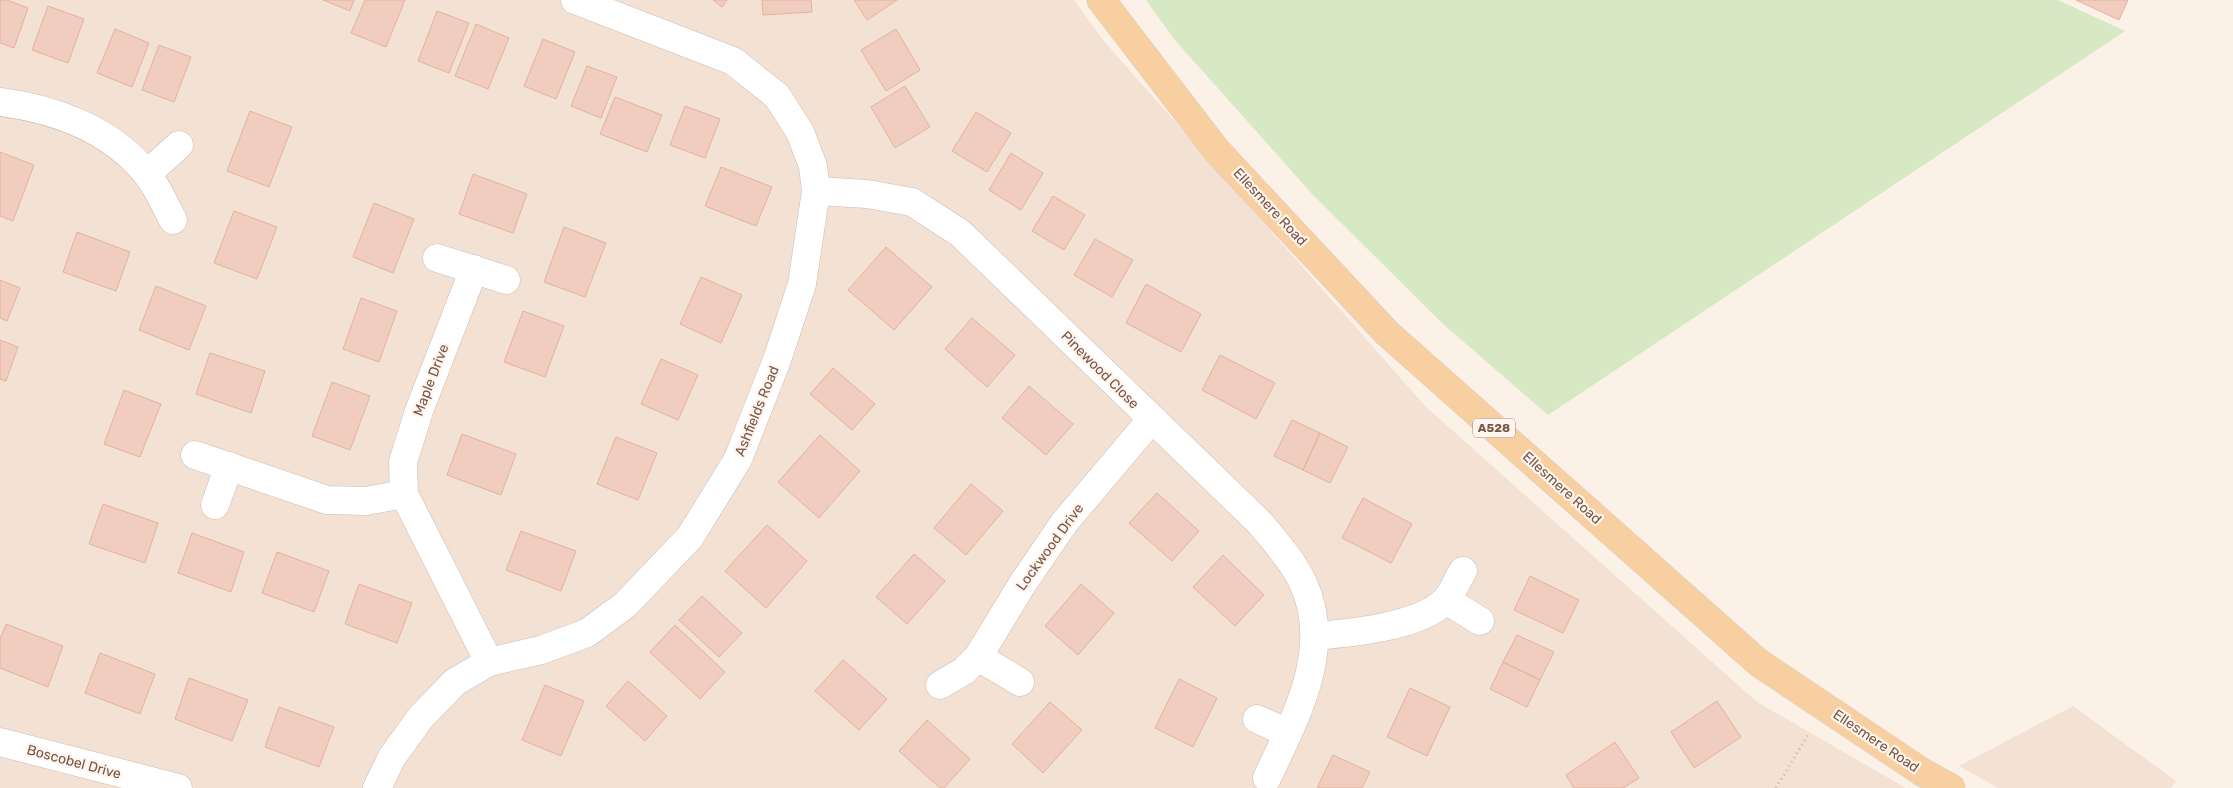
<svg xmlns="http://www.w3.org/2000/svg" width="2233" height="788" font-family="Rubik,sans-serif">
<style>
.residential{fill:#f3e2d4}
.green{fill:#d7e9c4}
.building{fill:#f0cdbe;stroke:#e3b29f}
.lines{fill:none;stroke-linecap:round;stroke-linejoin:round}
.minor-casing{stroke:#cfbaaf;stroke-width:29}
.primary-casing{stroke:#d8d0cd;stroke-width:29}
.path{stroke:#d5b0a1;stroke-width:3;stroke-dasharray:1 4;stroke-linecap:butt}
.minor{stroke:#fff;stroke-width:28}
.primary{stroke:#f8cfa0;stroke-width:28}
.labels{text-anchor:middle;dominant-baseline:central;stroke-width:4.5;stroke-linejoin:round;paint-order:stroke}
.shield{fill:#fff5ec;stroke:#9e867b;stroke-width:1}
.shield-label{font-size:12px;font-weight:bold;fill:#74564b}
.street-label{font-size:14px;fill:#74564b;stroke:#fff5ec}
</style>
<rect width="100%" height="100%" fill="#fcf1e6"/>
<path class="residential" d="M0,0H1074L1103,40L1425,406L1757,702L1906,788H0Z
M2073,706L2176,781L2171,788H1998L1959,766Z"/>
<path class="green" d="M1146,0H2058L2125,31L1548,415L1443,324L1312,194L1174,39Z"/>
<path class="building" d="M0,0H7L28,8L14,48L0,43Z
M323,0H354L350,11Z
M365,0H405L386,47L351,33Z
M713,0H727L722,7Z
M762,0H811L812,12L763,15Z
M854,0H897L867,20Z
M2076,0H2128L2119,20Z
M48,6L84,19L68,63L32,50Z
M437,11L469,23L449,73L418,61Z
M476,24L509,38L488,89L455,76Z
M115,29L149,43L132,87L97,73Z
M896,29L920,70L886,91L861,50Z
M543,39L575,52L556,99L524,86Z
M159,45L191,57L174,102L142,90Z
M587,66L617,77L601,118L571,106Z
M905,86L930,127L895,148L871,107Z
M615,97L662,115L647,152L600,134Z
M685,106L720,119L705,158L670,145Z
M250,111L292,127L269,187L227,171Z
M976,112L1011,133L987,172L952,151Z
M0,152L34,165L13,221L0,216Z
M1011,153L1043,173L1021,210L989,190Z
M721,167L772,187L756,226L705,206Z
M473,174L527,194L513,233L459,214Z
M1053,196L1085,215L1064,250L1032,231Z
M374,203L414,219L393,273L353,257Z
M234,211L277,227L257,279L214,263Z
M564,227L606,243L585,297L544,282Z
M77,232L130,252L116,291L63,272Z
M1095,239L1133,260L1112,297L1074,275Z
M886,247L932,287L894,330L848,290Z
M701,277L742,295L721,343L680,324Z
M0,280L20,288L7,321L0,318Z
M1146,284L1201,314L1181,352L1126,323Z
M156,286L206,306L189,350L139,330Z
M361,298L397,311L379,362L343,349Z
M523,311L564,326L545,377L504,362Z
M972,318L1015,355L987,387L945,349Z
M0,340L18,347L6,381L0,379Z
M210,353L265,371L251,413L196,394Z
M1220,355L1275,383L1256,419L1202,390Z
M661,359L698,375L678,420L641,404Z
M833,368L875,404L852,430L810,394Z
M332,382L370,396L350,450L312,436Z
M1029,386L1073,424L1046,455L1002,418Z
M124,390L161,404L140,457L104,444Z
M1292,420L1320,433L1303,470L1274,456Z
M1320,433L1348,447L1330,483L1303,470Z
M462,434L516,454L501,495L447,475Z
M820,435L860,471L819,518L778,482Z
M616,437L657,453L638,500L597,484Z
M971,484L1003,511L966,555L934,528Z
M1157,493L1199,531L1172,561L1129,523Z
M1363,498L1412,524L1391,563L1342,538Z
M103,504L158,523L145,563L89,544Z
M767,525L807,561L766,608L725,571Z
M521,531L576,551L561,591L506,570Z
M192,533L244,552L231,592L178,573Z
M277,552L329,571L314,612L262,593Z
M914,554L945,581L907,624L876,597Z
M1223,555L1264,595L1235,626L1193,587Z
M1530,576L1579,600L1563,633L1514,610Z
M359,584L412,603L397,643L345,624Z
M1081,584L1114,613L1078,655L1045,626Z
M702,596L742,633L719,657L679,620Z
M6,624L63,646L48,687L0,668V639Z
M675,625L725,672L700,699L650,652Z
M1517,635L1554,652L1540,680L1503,662Z
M100,653L155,674L140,714L85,693Z
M843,660L887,699L859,730L815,691Z
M1503,662L1540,680L1527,707L1490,689Z
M189,678L248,700L232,741L175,719Z
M1179,679L1217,698L1193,747L1155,728Z
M628,681L667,716L645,741L606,706Z
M545,685L584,701L561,756L522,740Z
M1410,688L1450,707L1427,756L1387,737Z
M1717,701L1741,737L1694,768L1671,732Z
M1050,702L1082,730L1043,773L1012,744Z
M279,707L334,727L319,767L265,747Z
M927,720L970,759L944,788H940L899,751Z
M1615,742L1639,778L1623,788H1574L1566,775Z
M1333,755L1370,772L1362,788H1317Z"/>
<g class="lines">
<g class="minor-casing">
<path id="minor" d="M0,102C54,109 110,129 146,173C157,186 165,205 173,220
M147,174L179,145
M816,191L867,194L912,202L960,233L1261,524C1276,543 1293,561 1303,583C1334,649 1295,718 1267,778
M437,258L506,280
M474,269L419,411L403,462L404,494L489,662
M195,455L327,500L366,501L404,494
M215,505L229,466
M1446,600L1480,621
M1315,636C1350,633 1419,627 1445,601C1452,594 1457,580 1463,571
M978,657L1020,682
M940,685L964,671L978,657L1023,583L1064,523L1151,420
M1257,719L1288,733
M0,742L178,788
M377,788L392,757L421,717L455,682L489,662L541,650L587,633L625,605L690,537L738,459L777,360L802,284L816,191L813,166L800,132L777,96L733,61L575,0"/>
</g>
<g class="primary-casing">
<path id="primary" d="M1101,0L1217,151L1387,333L1759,663L1922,772L1951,788"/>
</g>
<path class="path" d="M1776,788L1809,733"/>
<use href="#minor" class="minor"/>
<use href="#primary" class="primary"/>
</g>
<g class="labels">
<rect class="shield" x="1473" y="418.5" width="42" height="19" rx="4"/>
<g class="shield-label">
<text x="1494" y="428">A528</text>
</g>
<g class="street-label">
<text transform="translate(1270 207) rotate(47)">Ellesmere Road</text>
<text transform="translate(1100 370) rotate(45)">Pinewood Close</text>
<text transform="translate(431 380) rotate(-69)">Maple Drive</text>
<text transform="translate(757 411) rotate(-68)">Ashfields Road</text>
<text transform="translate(1562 488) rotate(42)">Ellesmere Road</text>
<text transform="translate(1050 547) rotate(-54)">Lockwood Drive</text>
<text transform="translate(1876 741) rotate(34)">Ellesmere Road</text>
<text transform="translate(74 762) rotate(15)">Boscobel Drive</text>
</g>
</g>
</svg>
